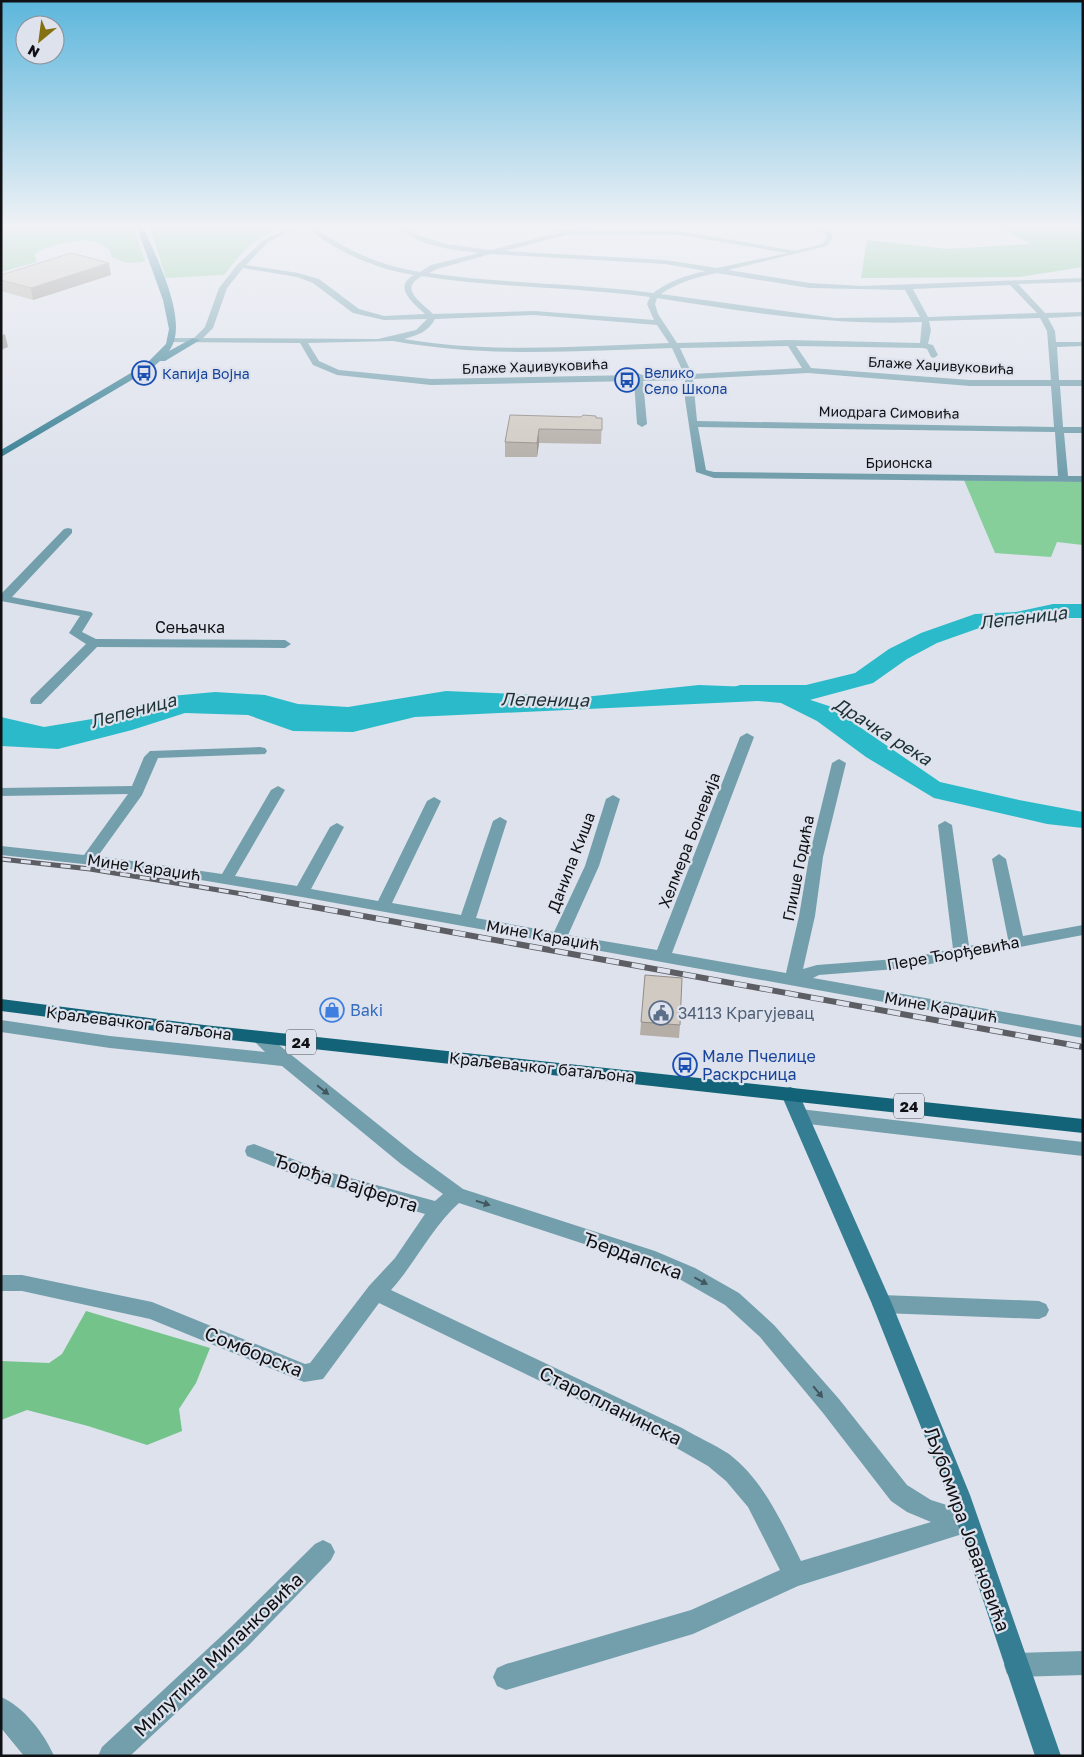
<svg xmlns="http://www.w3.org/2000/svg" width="1084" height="1757" font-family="'Golos Text',sans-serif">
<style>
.green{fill:#86ce9a}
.forest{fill:#73c38a}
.water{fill:#2bbac9}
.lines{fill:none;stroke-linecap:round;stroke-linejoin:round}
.stream{stroke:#2bbac9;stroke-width:4.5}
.river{fill:#2bbac9;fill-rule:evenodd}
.street{fill:#739fad;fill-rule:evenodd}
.secondary{fill:#347d92;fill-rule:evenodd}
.primary{fill:#126377;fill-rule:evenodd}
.rail-far1-casing{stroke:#5c5e64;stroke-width:5}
.rail-casing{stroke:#5c5e64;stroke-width:6}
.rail-far1{stroke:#dee2ec;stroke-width:3;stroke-dasharray:10;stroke-linecap:butt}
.rail{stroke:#dee2ec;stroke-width:4.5;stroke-dasharray:13;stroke-linecap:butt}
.wall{fill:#b4aea7}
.shaded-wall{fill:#928d88}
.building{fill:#d1cac2;stroke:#928d88}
.oneway{fill:#425861}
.labels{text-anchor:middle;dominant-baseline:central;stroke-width:4.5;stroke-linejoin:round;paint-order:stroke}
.far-street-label{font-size:14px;fill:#101115;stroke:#dee2ec}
.far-transit-label{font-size:14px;fill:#164399;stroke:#dee2ec;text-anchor:start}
.shield{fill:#dee2ec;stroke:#4e5056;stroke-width:1}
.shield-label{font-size:15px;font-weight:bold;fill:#101115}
.street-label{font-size:16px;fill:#101115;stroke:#dee2ec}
.shop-label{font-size:16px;fill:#366cbe;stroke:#dee2ec;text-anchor:start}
.service-label{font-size:16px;fill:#4e5e75;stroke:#dee2ec;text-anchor:start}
.transit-label{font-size:16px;fill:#164399;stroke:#dee2ec;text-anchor:start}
.water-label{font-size:18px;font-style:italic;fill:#1c3235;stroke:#dee2ec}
.near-street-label{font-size:19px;fill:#101115;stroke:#dee2ec}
</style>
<rect width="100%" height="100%" fill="#dee2ec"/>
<path class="green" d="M1,225H133L145,262L127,263L112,257L109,249C105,247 100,243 95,242C82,237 46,245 35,254L36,262L1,272Z
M149,225H288C252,240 248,245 224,275L166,278Z
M964,480L1083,482V545L1057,542L1051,557L995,553Z"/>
<path class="forest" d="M995,225H1083V267L1019,277L861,278L867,240L946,249L1031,244Z
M86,1311L210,1348L196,1383L179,1409L182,1431L147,1445L88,1426L27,1410L1,1420V1361L49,1363L62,1354Z"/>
<path class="water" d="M699,685L779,688L780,696L795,695L829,706L940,782L1019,800L1083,812V828L1047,824L934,798L866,757L817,721L781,703L758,701L415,717L353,732L293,731L248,715L185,713L132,730L58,749L1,746V717L44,727L98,718L171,696L215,692L265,695L298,704L348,707L446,691L584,697Z"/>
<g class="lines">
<path class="stream" d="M786,694L795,698"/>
<path class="river" d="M1053,604H1083V618H1053L1016,626H985L937,643L907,659L873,683L806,701H740L731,698L727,693L731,688L740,685H806L855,673L889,649L921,633L975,614L1016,612Z"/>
<path class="street" d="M296,225H304L268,242L246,265L298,273L319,279L359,309L384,316L425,314C413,303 392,287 414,275C376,269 343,254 312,232L313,225H319L318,230C349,252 382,266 420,272L431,265L479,253C451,249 417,247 397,225H404L418,235L445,244L491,250L561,232L534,225L570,230L589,225H600L585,230L680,231L795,251L822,244L826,240V235L805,225C816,225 824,226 832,234V240L826,246L728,270L809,283L862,286L1083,278V282L1018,284L1045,313L1083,312V316L1048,318L1055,331L1056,342H1083V346L1057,347L1059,380H1083V386H1060L1063,427H1083V433H1064L1068,476H1083V482L714,478L696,472L685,399V380L643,381L647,424L642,427L637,424L634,381L431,385L337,375L313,365L300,343L169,342V338H194L205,327L219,288L238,264L264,240ZM570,234L680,235L788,253L717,268L665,260L504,251ZM491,254L665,264L706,271C686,275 670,281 653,293C578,283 503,284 429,273L437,269ZM243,268L297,277L313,283L353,313L384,320L427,319L416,330L378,339L203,338L213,328L227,288ZM717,273L809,288L905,290L920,317L835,318L661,294C678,282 697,277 717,273ZM422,276C498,288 574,287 650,297L647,304L654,320L534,311L433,314C421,302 398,289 422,276ZM1010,285L1037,313L928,317L913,289ZM657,298C747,312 831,326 922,322L920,343L789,340L677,343L658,314L655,304ZM534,315L657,325L669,343C581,346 492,354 404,339C418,335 428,332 435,319ZM1040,318L1047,331L1051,380H970L811,368L796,346L923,348L927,349L931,357L934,358L938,355L933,345L928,344L931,330L929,321ZM393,341C486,358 578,351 672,348L684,374L642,375L638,373L634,375L431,379L339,370L319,361L308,343ZM788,346L802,368L692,374L680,348ZM808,373L970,386H1051L1054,427L697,421L693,379ZM698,427L1055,432L1058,476L714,472L706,470Z
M68,528L72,529V533L12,597L91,612L93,614L82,632L96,639L285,640L291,644L285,648L97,647L41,704H31L30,701L31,698L86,644L69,633L80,616L1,601V594L64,529Z
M747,733L754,737L672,953L786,973L799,916L809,857L832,763L839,759L846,763L823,857L815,916L803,969L817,965L909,958L953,949L938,825L945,821L952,825L969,946L1008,939L992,859L999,854L1006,859L1023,936L1083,925V935L909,968L819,975L813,978L1083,1026V1038L302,897L147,871L1,855V846L84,855L128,794L1,796V788L132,786L144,757L150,751L260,747L265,748L267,751L265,754L158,758L142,795L98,856L222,874L271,790L278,786L285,790L235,876L297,886L330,827L337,823L344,827L311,889L378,901L427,801L434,797L441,801L392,903L461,915L493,821L500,817L507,821L476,918L554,932L585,866L606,799L613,795L620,799L599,866L568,935L657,950L740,737Z
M1,1020L110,1036L265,1052L250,1037L252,1033L258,1031L264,1033L415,1154L463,1189L655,1251L695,1268L739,1293L774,1325L839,1399L907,1485L931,1500L975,1514L979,1522L975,1530L798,1586L693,1634L506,1690L497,1686L493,1677L497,1668L506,1664L691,1610L780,1570L748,1507L726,1481L708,1466L666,1442L379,1303L323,1379L304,1382L150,1319L22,1291H1V1275H22L152,1302L305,1364L310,1363L369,1286L395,1258L425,1214L310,1181L247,1156L245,1151L247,1146L254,1144L321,1170L435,1201L443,1194L401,1164L282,1066L110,1048L1,1032ZM459,1203L642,1263L681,1280L725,1305L760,1337L823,1413L891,1501L907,1512L931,1522L801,1561C782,1523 764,1481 729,1454C714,1444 697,1437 682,1428L391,1290C416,1262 432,1227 459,1203Z
M800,1109L1083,1142V1156L800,1123L794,1121L791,1116L794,1111Z
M882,1295L1039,1301L1046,1304L1049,1310L1046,1316L1039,1319L882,1313L875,1310L872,1304L875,1298Z
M323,1540L331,1544L335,1552L331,1560L248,1646L130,1756H98L102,1747L230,1628L315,1544Z
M1083,1651V1675L1016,1677L1007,1674L1004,1665L1007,1656L1016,1653Z
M1,1697C23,1706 45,1734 54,1756H24L1,1728Z"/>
<path class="secondary" d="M136,225H142C155,254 191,323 169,351L193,338L200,340L165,361H160L152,368L1,457V450L146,364L166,344L169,329L163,300Z
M790,1087L796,1089L799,1094L892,1304L970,1495L1061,1756H1035L948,1495L872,1304L781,1094L784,1089Z"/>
<path class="primary" d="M1,999L204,1025L1083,1119V1133L204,1037L1,1011Z"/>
<g class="rail-far1-casing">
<path id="rail-far1" d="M1,859L90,869L255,896"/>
</g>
<g class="rail-casing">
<path id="rail" d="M248,895L1083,1047"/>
</g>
<use href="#rail-far1" class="rail-far1"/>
<use href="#rail" class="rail"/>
</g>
<path class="wall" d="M1,275H111L33,300L1,291Z
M510,415L602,418L601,444L539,443L537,457H505V442Z
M645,975L680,1025L679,1038L640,1035Z"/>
<path class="shaded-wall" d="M109,263L111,275L33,300L31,288Z
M5,334L8,347L1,350V336Z
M539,429V443L537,457V443Z"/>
<path class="building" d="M71,253L109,263L31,288L1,280V275Z
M510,415L581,417L583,415L596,416V418H602V430L539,429L537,443L505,442Z
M645,975L682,978L680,1025L641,1022Z"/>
<defs><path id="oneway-solid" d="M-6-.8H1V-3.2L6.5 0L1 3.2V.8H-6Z" transform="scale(1.25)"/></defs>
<g class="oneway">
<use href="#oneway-solid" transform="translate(323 1090) rotate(38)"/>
<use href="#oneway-solid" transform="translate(483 1203) rotate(18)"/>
<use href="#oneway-solid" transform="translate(701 1281) rotate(28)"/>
<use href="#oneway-solid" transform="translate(818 1392) rotate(50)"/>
</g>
<linearGradient id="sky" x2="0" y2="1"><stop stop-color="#5cb6dc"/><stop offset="0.48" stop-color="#f0f2f6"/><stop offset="1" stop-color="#f0f2f6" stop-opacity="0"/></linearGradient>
<rect width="1084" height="471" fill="url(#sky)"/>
<defs>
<g id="bus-ring" transform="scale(1.25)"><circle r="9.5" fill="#dee2ec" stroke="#1a4fb4" stroke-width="1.5"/><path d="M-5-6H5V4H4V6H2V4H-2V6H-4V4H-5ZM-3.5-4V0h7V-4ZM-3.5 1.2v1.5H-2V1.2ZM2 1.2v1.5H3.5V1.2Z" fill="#1a4fb4"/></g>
<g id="shop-ring" transform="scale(1.25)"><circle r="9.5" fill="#dee2ec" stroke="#3f7fe0" stroke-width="1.5"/><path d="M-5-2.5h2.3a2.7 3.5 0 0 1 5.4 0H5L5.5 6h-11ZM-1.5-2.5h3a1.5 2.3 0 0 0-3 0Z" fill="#3f7fe0"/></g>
<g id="civic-ring" transform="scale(1.25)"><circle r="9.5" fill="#dee2ec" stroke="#5c6f8a" stroke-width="1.5"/><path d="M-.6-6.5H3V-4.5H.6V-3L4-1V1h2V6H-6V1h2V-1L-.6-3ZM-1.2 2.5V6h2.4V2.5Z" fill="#5c6f8a"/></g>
</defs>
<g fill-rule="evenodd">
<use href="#bus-ring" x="144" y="373"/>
<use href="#bus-ring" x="627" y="380"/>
<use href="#shop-ring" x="332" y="1010"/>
<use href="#civic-ring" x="661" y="1013"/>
<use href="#bus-ring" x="685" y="1065"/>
</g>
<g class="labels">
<g class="far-street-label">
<text transform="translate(941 365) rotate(3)">Блаже Хаџивуковића</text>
<text transform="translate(535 366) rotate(-2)">Блаже Хаџивуковића</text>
<text transform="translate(889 412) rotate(1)">Миодрага Симовића</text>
<text x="899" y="462">Брионска</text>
</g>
<g class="far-transit-label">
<text x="644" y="372">Велико<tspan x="644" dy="16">Село Школа</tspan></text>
<text x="162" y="373">Капија Војна</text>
</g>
<g class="shield">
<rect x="286" y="1029.5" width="30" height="25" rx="4"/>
<rect x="894" y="1093.5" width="30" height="25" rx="4"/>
</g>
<g class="shield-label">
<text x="301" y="1042">24</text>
<text x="909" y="1106">24</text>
</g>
<g class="street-label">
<text x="190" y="627">Сењачка</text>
<text transform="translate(689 840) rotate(-69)">Хелмера Боневија</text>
<text transform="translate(571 862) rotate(-69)">Данила Киша</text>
<text transform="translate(144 867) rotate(8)">Мине Караџић</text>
<text transform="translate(798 868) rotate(-79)">Глише Годића</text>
<text transform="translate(543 935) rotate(10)">Мине Караџић</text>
<text transform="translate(953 953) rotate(-10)">Пере Ђорђевића</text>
<text transform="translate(941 1007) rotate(10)">Мине Караџић</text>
<text transform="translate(139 1023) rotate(7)">Краљевачког батаљона</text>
<text transform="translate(542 1067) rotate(6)">Краљевачког батаљона</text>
</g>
<g class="shop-label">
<text x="350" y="1010">Baki</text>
</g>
<g class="service-label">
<text x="678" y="1013">34113 Крагујевац</text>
</g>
<g class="transit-label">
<text x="702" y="1056">Мале Пчелице<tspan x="702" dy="18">Раскрсница</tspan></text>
</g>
<g class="water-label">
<text transform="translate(1023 617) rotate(-7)">Лепеница</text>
<text transform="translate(545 699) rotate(1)">Лепеница</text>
<text transform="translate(133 710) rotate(-15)">Лепеница</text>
<text transform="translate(883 731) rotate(32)">Драчка река</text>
</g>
<g class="near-street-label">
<text transform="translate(346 1182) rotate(18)">Ђорђа Вајферта</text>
<text transform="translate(633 1255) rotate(20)">Ђердапска</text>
<text transform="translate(254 1351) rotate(22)">Сомборска</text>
<text transform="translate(611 1405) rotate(26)">Старопланинска</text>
<text transform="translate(968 1529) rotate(70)">Љубомира Јовановића</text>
<text transform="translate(218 1654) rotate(-44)">Милутина Миланковића</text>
</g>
</g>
<rect width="1084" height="1757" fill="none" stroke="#101115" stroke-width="5"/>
<g transform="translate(40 40) rotate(209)"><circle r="24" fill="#dee2ec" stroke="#8c8e96"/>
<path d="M0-4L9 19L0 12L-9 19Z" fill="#857111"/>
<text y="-8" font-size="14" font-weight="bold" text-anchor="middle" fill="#101115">N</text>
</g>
</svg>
